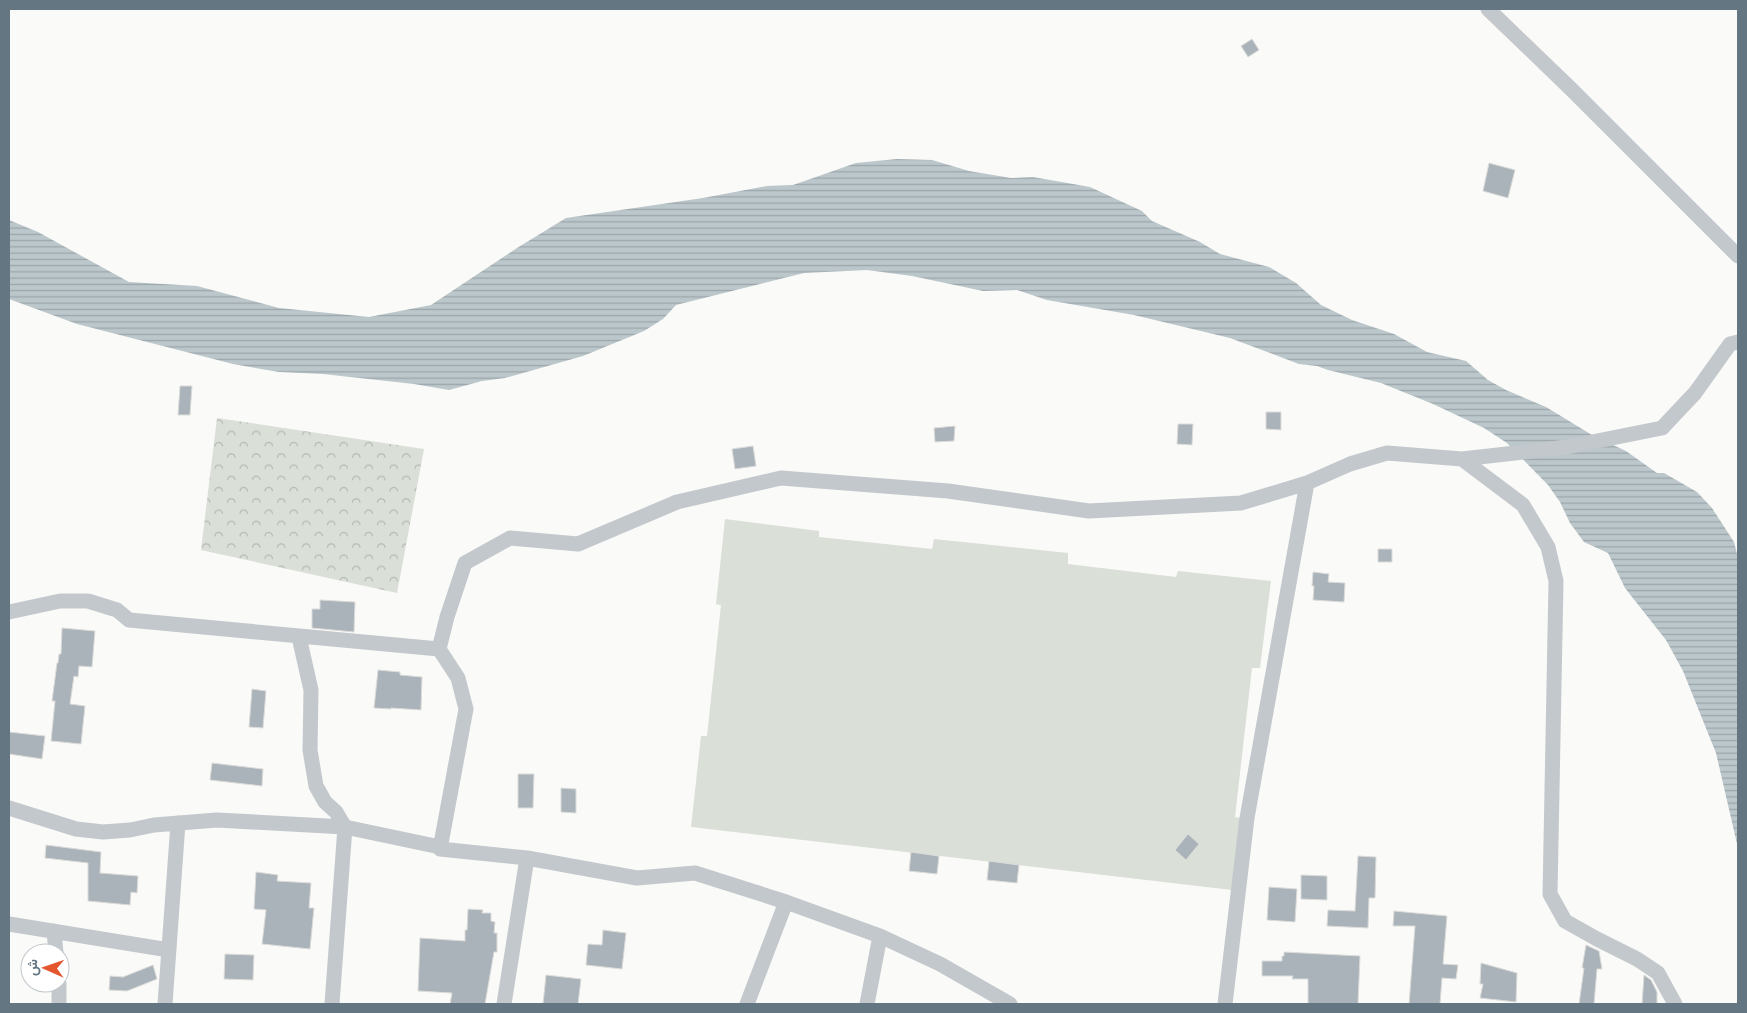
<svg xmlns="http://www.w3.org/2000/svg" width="1747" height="1013" font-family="Ubuntu,Vazirmatn,sans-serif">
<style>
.grass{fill:#dadfd7}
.park{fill:url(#park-crowns)}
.water{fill:url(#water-rules)}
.building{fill:#aab3b9;stroke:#dcdcda}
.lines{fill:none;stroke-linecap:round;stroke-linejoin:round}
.minor{stroke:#c3c8cc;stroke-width:15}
</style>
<defs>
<pattern id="park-crowns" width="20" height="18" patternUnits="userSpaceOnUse" patternTransform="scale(1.25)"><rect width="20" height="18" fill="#dadfd7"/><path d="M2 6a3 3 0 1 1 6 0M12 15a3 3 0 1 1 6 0" fill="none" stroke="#b4b9b4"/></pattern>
<pattern id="water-rules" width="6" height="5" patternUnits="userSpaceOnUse" patternTransform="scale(1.25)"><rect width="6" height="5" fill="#bbc7cb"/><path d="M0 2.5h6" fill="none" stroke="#9ca6aa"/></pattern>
</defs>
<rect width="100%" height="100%" fill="#fafaf8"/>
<path class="grass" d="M725,519L819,531V537L932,549L934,539L1068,553V564L1176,577L1178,571L1271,581L1260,668H1252L1235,817L1241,818L1232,890L691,827L701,736H707L721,605L716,604Z"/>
<path class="park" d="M217,418L424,449L397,593L201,550Z"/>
<path class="water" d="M897,159L932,160L969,171L1011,178L1033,177L1090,187L1142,211L1152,221L1200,242L1220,254L1269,267L1296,283L1321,305L1352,320L1394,334L1427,352L1466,361L1488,380L1506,390L1546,407L1592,435L1626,451L1657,473H1664L1697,492L1712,508L1734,542L1738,558V848L1716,753L1683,671L1666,640L1625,588L1608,553L1584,542L1570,523L1560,502L1548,485L1507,443L1484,428L1433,404L1381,383L1328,370L1317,366L1299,364L1230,338L1134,315L1047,300L1017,290L983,291L912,276L867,270L804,273L676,305L663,319L644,331L583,356L505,378L482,381L449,390L414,384L323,374L279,372L233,364L77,324L9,299V220L38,232L129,282L197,286L279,308L369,317L431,305L517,248L566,218L703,198L767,186L793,185L856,163Z"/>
<path class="building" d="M1252,39L1259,50L1248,57L1241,46Z
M1489,163L1515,170L1508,198L1483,191Z
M180,386H192L190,415H178Z
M1266,412H1281V430L1266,429Z
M1178,424H1193L1192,445L1177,444Z
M955,426L954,441L935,442L934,428Z
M753,446L756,466L735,469L732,449Z
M1378,549H1392V562H1378Z
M1313,572L1329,574L1328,582L1345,583L1344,602L1313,600L1314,586H1312Z
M320,600L355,602L354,632L312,628V609H320Z
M62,628L95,631L92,667L79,666L78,677L74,676L70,704L85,706L81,744L51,741L55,701H52L57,663H58L59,654H61Z
M378,670L400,672V675L422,677L421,710L391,708V709L374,708Z
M252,689L266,691L263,728L249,727Z
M9,732L45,736L42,759L9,754Z
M212,763L263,769L262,786L210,780Z
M518,774H534L533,808H518Z
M561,788L576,789V813L561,812Z
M1188,834L1199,844L1186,860L1175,850Z
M46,845L101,852L100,873L138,876L137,893L131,892L130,905L88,901V863L45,858Z
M911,852L939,856L937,874L909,871Z
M1358,856L1376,857L1375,898H1369L1368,928L1327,926L1328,910L1355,911Z
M989,861L1019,865L1017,883L987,880Z
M256,872L278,875L277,881L311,883L309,908H314L310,949L262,944L266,910L254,909Z
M1301,875L1327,876V900L1301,899Z
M1269,887L1297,889L1295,922L1267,920Z
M468,909L483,910L482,913H491V921L495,922L494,933H497V952H494L485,1004H450L452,993L418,991L420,938L465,941V930H467Z
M1394,911L1447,916L1443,964L1458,965L1456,979L1442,978L1440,1004H1409L1415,926H1393Z
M603,930L626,933L622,969L586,965L588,944L602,945Z
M1586,945L1599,951L1602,969H1597L1594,1004H1579L1584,968H1582Z
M1284,952L1360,956L1358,1004H1308V979H1292L1293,976H1262V961H1282V956H1284Z
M225,954L254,955L253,980L224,979Z
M1481,963L1517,973L1516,1002L1480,998L1483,984H1480Z
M153,965L157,979L127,991L109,990L110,976L123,977Z
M546,975L581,979L578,1004H543Z
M1644,975L1651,980L1657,992V1004H1642Z"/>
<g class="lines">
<path class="minor" d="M1488,9L1571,89L1738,256
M1462,459L1567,447L1662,428L1695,393L1730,344L1738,342
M9,612L60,601H88L117,610L129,620L439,649L458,678L466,709L440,849
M299,637L311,690L310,750L316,786L325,802L336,812L345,827L332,1004
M439,649L447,617L465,563L510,538L578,544L677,502L781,478L948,491L1089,511L1241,503L1307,483L1350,464L1387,453L1462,459L1523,505L1548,547L1556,581L1550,894L1565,921L1597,939L1637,959L1658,973L1675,1004
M9,808L76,829L103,832L130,830L154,825L217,820L345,827L440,847V849L527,858L637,878L695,873L786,902L880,936L940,964L1010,1004
M9,924L169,950
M54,931L56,953
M59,983V1004
M165,1004L178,823
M504,1004L527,858
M747,1004L786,902
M867,1004L880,936
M1225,1004L1247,818L1307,483"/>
</g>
<rect width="1747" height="1013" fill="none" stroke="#657683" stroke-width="20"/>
<g transform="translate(45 968) rotate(272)"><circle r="24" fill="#ffffff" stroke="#c1c8cd"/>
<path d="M0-4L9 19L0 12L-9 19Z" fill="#e4572e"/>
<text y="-8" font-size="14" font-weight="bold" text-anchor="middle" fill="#657683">ش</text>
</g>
</svg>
